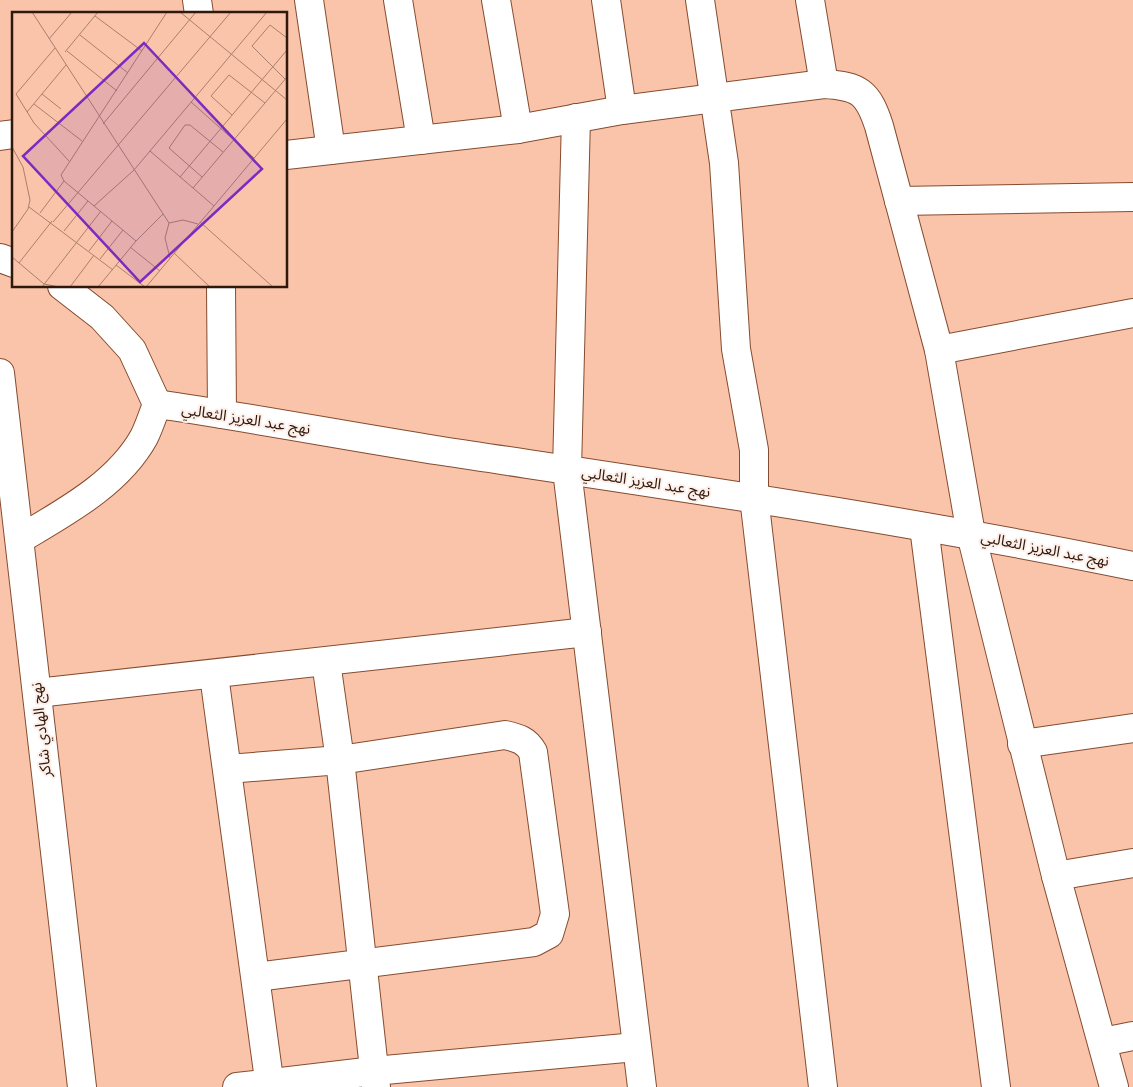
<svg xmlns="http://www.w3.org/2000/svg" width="1133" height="1087" viewBox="0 0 1133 1087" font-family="'Nunito Sans','Noto Sans Arabic',sans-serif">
  <rect width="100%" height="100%" fill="#fac4ab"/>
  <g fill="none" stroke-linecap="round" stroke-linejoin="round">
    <!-- minor casing -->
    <g stroke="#854c2f" stroke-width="30">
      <g id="minor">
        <polyline points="197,0 199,14"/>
        <polyline points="309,0 331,150"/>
        <polyline points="398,0 421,140"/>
        <polyline points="496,0 518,129"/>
        <polyline points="606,0 622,110"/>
        <polyline points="700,0 724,163 736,349 754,450 754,497 823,1087"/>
        <polyline points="810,0 824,84"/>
        <polyline points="576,118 567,470 642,1087"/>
        <polyline points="0,136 14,134"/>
        <path d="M286 155 518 129 622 110 824 84C859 86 868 92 879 126L939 350 971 534 1056 876 1114 1087"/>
        <polyline points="899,201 1133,197"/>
        <polyline points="0,258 14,263"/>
        <polyline points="221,286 222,414"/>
        <polyline points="939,350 1133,313"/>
        <polyline points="0,373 82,1087"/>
        <path d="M157 404C252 418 347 436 442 451 673 486 904 519 1133 566"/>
        <polyline points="924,527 996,1087"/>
        <path d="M20 539C65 512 118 484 144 437 149 427 153 415 157 404L132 350 102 317 62 286"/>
        <polyline points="326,662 340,760 376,1087"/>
        <polyline points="214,675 270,1087"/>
        <polyline points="37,693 587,632"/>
        <polyline points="1022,744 1133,728"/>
        <path d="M228 769 340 760 505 735C518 738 526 740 533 752L555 914 549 934 534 942 256 977"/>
        <polyline points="1056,876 1133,863"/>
        <polyline points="1103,1042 1133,1036"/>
        <polyline points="237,1087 374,1071 636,1047"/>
      </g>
    </g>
    <!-- minor -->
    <use href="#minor" stroke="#fff" stroke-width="28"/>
  </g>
  <g text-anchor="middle" stroke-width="4" stroke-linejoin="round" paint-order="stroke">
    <!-- street labels -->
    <g font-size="15" fill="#31180c" stroke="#fdefe9">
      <text transform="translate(246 419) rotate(9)" y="5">نهج عبد العزيز الثعالبي</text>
      <text transform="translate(646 482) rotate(9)" y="5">نهج عبد العزيز الثعالبي</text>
      <text transform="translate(1045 549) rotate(11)" y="5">نهج عبد العزيز الثعالبي</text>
      <text transform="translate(41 730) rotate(-96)" y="5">نهج الهادي شاكر</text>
    </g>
  </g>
  <!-- overview -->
  <g transform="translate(12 12)">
    <rect width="275" height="275" fill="#fac4ab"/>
    <path fill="none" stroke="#aa7f6b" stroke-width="1" d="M20 0 157 211M168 0 275 88M83 4 130 39M68 23 116 61M37 27 60 0M43 36 4 82 22 111 57 149M55 39 105 79M53 40 86 0M273 67 240 34 258 13 275 26M30 82 49 97M179 90 242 146M22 92 70 129M15 100 54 53M220 103 199 84 217 63 253 91M91 112 184 0M0 135 11 155 18 188 16 197 0 220M138 139 202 194M168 165 275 38M190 165 157 136 173 113H178L211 140M181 176 275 65M82 194 122 158 255 0M17 195 101 258M28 201 52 169M41 210 219 0M188 210 261 275M157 211 153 226 158 246M157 211 171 208 186 212M52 219 76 189M124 229 52 169 49 163 155 0M118 235 148 259M77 239 100 209M162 241 198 275M0 245 32 272 47 275M88 247 111 218M7 251 40 209M104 253 133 275M30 275 89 199M58 275 82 243M86 275 124 229 151 202M134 275 275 107"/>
    <path fill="#7b2cbf" fill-opacity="0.15" stroke="#7b2cbf" stroke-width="2.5" d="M132 31 250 157 128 270 11 144Z"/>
    <rect width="275" height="275" fill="none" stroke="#31180c" stroke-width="2.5"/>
  </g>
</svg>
